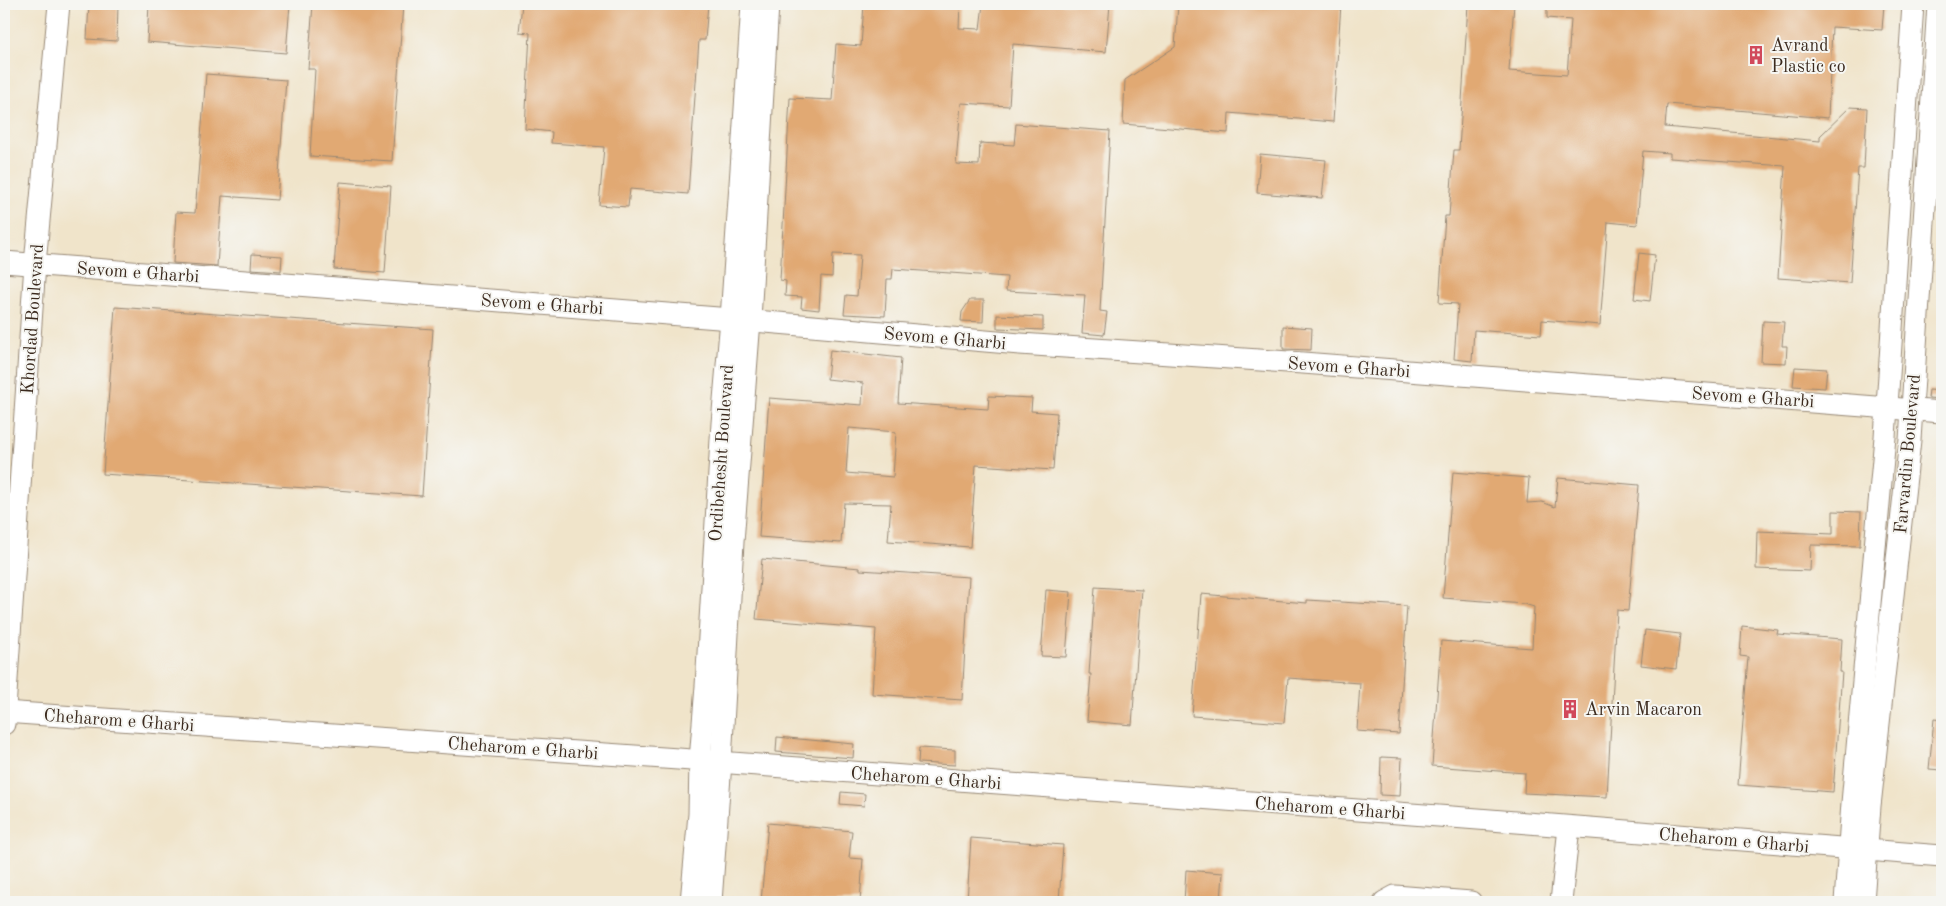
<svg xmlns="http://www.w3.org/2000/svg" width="1946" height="906" viewBox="0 0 1946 906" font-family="'Old Standard TT',serif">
  <rect width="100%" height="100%" fill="#f6f6f2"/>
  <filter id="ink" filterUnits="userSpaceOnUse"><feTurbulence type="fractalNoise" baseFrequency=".02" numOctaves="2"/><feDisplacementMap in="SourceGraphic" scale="10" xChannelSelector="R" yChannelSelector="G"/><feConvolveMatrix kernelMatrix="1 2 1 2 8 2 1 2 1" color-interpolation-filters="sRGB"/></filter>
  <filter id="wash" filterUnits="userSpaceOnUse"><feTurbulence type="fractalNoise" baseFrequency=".0096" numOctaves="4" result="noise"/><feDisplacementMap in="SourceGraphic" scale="20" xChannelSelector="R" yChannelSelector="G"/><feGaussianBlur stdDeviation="1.12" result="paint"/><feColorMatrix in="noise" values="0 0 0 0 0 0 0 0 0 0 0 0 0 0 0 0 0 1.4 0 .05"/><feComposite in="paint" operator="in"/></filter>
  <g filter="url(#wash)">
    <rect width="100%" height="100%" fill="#f0e4ca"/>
    <g id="blocks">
      <!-- building -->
      <g fill="#e1a973" fill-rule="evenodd">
        <polygon points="89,4 118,4 117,41 87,39"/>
        <polygon points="149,4 290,4 286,53 147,42"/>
        <polygon points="313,4 403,4 392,161 310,156 315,69 308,69"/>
        <polygon points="522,4 708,4 705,40 699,40 688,194 630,189 628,207 599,205 604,147 551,143 552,132 525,129 530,33 519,32"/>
        <polygon points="864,4 960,4 959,28 980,29 983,4 1110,4 1106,52 1013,44 1009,106 961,103 956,164 979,165 980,143 1014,145 1016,124 1110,131 1100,311 1107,312 1104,335 1082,333 1085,295 1006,291 1007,277 893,269 892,279 887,279 885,316 844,314 846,295 857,296 860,255 833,254 832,277 821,276 819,310 801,308 802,297 785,296 786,281 780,280 790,98 832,100 836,44 861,46"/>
        <polygon points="1178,4 1341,4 1333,122 1229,113 1228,133 1123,124 1125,80 1175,47"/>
        <polygon points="1468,4 1514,4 1509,71 1567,75 1571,20 1547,18 1547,4 1884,4 1882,30 1832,27 1828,118 1667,104 1665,127 1820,141 1820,136 1850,107 1867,108 1864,168 1858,168 1850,283 1778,278 1785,166 1670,158 1670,153 1643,151 1637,225 1608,222 1600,325 1542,320 1541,335 1474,330 1472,361 1454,359 1458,304 1439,303 1445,216 1449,216 1454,150 1459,150"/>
        <polygon points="206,74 286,80 277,200 222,196 217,266 173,263 176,212 195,213"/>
        <polygon points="1260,154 1326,160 1322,198 1257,193"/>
        <polygon points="340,182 391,186 385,273 334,269"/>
        <polygon points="1639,253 1655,255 1650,301 1634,299"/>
        <polygon points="252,254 282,256 281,271 251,269"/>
        <polygon points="970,300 984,300 983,322 961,321 962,312"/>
        <polygon points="115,307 433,329 422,496 103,474"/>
        <polygon points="997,315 1043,317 1043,330 997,328"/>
        <polygon points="1763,321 1784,322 1782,346 1787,346 1786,363 1761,362"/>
        <polygon points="1283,326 1312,328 1311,350 1283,349"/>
        <path d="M830 350 901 358 898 403 988 409 989 396 1032 398 1031 411 1057 413 1053 470 976 465 970 547 888 541 891 504 844 503 841 543 759 537 769 398 862 405 863 383 827 379ZM849 428 896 432 893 477 846 473Z"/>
        <polygon points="1795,367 1827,369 1825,388 1793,386"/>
        <polygon points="1929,390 1942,391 1942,399 1928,398"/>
        <polygon points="1453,472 1529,478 1527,503 1542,502 1555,507 1558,478 1639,485 1628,611 1617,610 1607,797 1524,793 1525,773 1432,766 1441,641 1532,648 1534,607 1524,604 1443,598"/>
        <polygon points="1833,511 1861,512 1860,546 1811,545 1810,571 1756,569 1757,531 1833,534"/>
        <polygon points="762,559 860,568 860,570 969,577 962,700 872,694 876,629 756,619"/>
        <polygon points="1095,587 1142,590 1132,725 1087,721 1091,674 1089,674"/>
        <polygon points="1046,590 1071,592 1066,657 1041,656"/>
        <polygon points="1201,594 1307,603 1307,600 1407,606 1399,734 1357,731 1360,683 1288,678 1284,723 1192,716"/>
        <polygon points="1742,626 1778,630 1777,634 1842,639 1840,672 1842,672 1833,792 1738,785 1748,657 1740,656"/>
        <polygon points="1645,630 1680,634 1676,669 1641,665"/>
        <polygon points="1934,719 1942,720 1942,770 1929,769"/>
        <polygon points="777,737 854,744 853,758 776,752"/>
        <polygon points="919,748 955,750 955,765 918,763"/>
        <polygon points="1381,757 1402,758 1400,796 1380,795"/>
        <polygon points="841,792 865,794 864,806 840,804"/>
        <polygon points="768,823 852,831 849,858 863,859 860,902 761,902"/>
        <polygon points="971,838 1063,845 1059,902 967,902"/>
        <polygon points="1186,870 1223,873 1221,902 1184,902"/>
      </g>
    </g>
  </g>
  <g filter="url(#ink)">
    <use href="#blocks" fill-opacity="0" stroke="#968774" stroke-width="1"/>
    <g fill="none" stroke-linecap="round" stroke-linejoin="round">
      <!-- minor casing -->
      <g stroke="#968774" stroke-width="23">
        <g id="minor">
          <polyline points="4,262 731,319 1020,344 1303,363 1942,412"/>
          <polyline points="4,712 678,759 1465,818 1942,856"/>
          <polyline points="4,724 35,264 59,4"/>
          <polyline points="691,902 699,814 700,760 706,686 722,423 731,319 752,4"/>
          <polyline points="711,902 721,762 733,542 750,320 768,4"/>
          <polyline points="1384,902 1395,896 1471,902"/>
          <polyline points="1561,902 1569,827"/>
          <polyline points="1845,902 1852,803 1885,437 1913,4"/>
          <polyline points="1863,902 1870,806 1910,440 1938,4"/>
        </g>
      </g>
      <!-- minor -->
      <use href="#minor" stroke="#fff" stroke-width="21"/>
    </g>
  </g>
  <!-- icons -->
  <defs>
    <g id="building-bare" transform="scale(1.5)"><path d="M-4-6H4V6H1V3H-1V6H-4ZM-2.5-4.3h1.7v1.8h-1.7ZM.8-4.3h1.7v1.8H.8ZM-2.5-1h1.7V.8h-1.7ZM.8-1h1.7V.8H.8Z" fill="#d1495b" stroke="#f6f6f2" stroke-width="2.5" paint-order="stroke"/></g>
  </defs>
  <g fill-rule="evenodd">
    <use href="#building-bare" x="1756" y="55"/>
    <use href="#building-bare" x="1570" y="709"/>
  </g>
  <g text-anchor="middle" stroke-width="4" stroke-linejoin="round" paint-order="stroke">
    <!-- poi labels -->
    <g font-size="18" fill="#3b2a1e" stroke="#f6f6f2" text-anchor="start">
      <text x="1771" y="51">Avrand<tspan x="1771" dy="21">Plastic co</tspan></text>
      <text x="1585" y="715">Arvin Macaron</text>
    </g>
    <!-- street labels -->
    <g font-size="18" fill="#3b2a1e" stroke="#f6f6f2">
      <text transform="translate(138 272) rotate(4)" y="6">Sevom e Gharbi</text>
      <text transform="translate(542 304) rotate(4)" y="6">Sevom e Gharbi</text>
      <text transform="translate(32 319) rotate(-86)" y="6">Khordad Boulevard</text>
      <text transform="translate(945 338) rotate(5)" y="6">Sevom e Gharbi</text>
      <text transform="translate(1349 367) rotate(4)" y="6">Sevom e Gharbi</text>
      <text transform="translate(1753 397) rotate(4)" y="6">Sevom e Gharbi</text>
      <text transform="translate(721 453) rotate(-86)" y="6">Ordibehesht Boulevard</text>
      <text transform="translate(1907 454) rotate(-85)" y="6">Farvardin Boulevard</text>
      <text transform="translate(119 720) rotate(4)" y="6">Cheharom e Gharbi</text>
      <text transform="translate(523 748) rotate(4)" y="6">Cheharom e Gharbi</text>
      <text transform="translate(926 778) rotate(4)" y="6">Cheharom e Gharbi</text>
      <text transform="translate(1330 808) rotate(4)" y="6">Cheharom e Gharbi</text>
      <text transform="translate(1734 840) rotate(5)" y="6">Cheharom e Gharbi</text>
    </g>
  </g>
  <!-- margin -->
  <rect width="1946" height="906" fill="none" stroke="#f6f6f2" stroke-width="20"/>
</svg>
